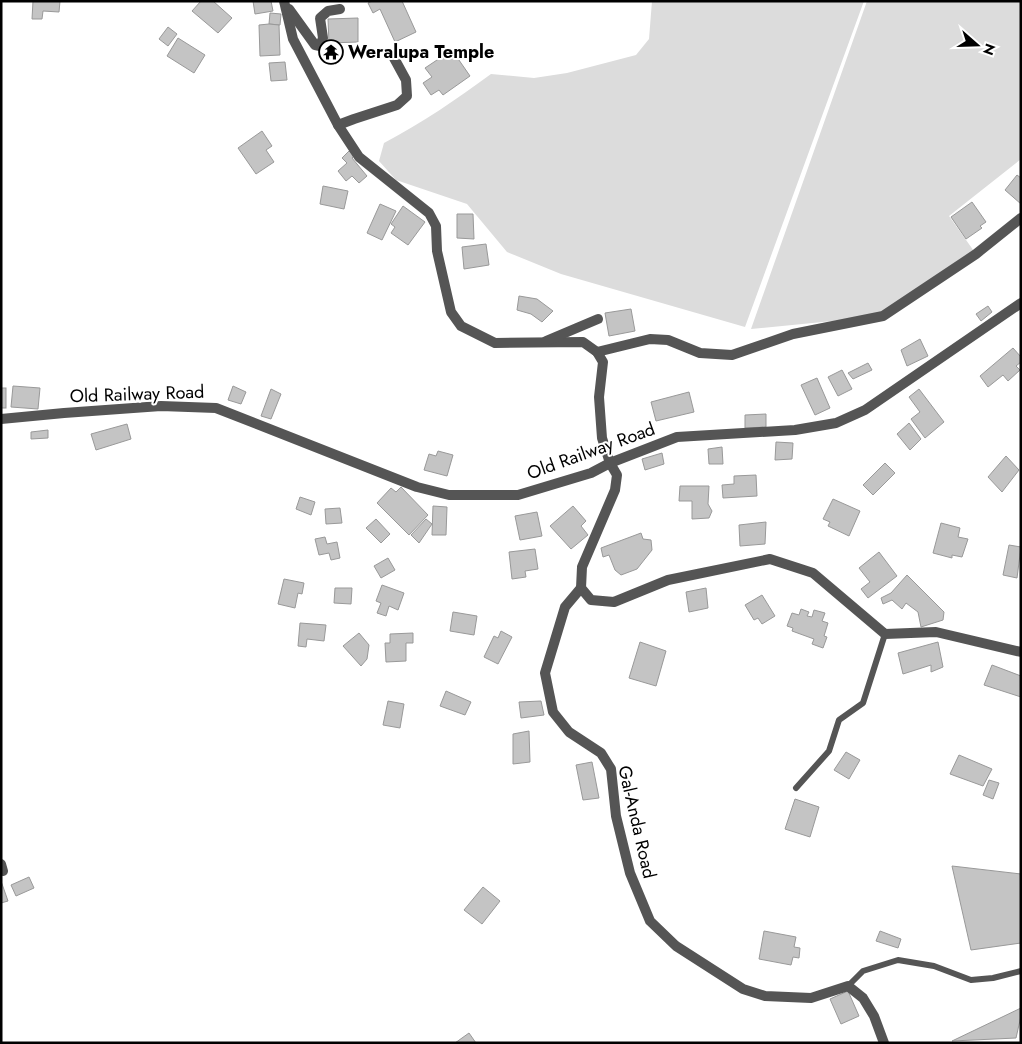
<svg xmlns="http://www.w3.org/2000/svg" width="1022" height="1044" viewBox="0 0 1022 1044" font-family="Jost,sans-serif">
  <rect width="100%" height="100%" fill="#fff"/>
  <!-- green -->
  <g fill="#dcdcdc">
    <path d="M652 1H864L745 327 561 274 507 252 467 204 396 180 379 161 384 143C422 123 457 99 491 74L534 78 567 73 636 55 649 39Z"/>
    <polygon points="867,1 1021,1 1021,159 949,216 976,254 883,316 751,329"/>
  </g>
  <!-- building -->
  <g fill="#c4c4c4" stroke="#999">
    <polygon points="33,1 60,1 59,12 43,11 42,19 32,19"/>
    <polygon points="201,1 213,1 232,18 218,33 192,11"/>
    <polygon points="253,1 271,1 273,11 255,14"/>
    <polygon points="372,1 402,1 416,32 395,42 380,9 373,13 368,3"/>
    <polygon points="270,13 281,14 280,25 269,24"/>
    <polygon points="358,18 358,42 329,43 328,19"/>
    <polygon points="269,24 279,25 280,55 260,56 259,25"/>
    <polygon points="168,27 177,34 168,46 159,39"/>
    <polygon points="178,38 205,55 194,73 167,56"/>
    <polygon points="327,44 341,49 336,64 322,59"/>
    <polygon points="452,50 470,76 443,95 439,90 431,95 423,83 432,77 425,68"/>
    <polygon points="285,62 287,80 271,81 269,63"/>
    <polygon points="262,131 272,146 266,150 274,162 256,174 238,148"/>
    <polygon points="349,151 354,156 352,158 367,176 359,183 352,176 346,181 338,171 347,163 342,158"/>
    <polygon points="1017,175 1021,178 1021,204 1005,190"/>
    <polygon points="323,186 348,191 344,209 320,204"/>
    <polygon points="972,202 986,222 980,226 982,228 966,239 951,217"/>
    <polygon points="380,204 396,211 382,240 367,233"/>
    <polygon points="403,206 425,222 408,245 391,233 395,227 391,224"/>
    <polygon points="457,214 473,214 474,239 457,238"/>
    <polygon points="486,244 489,265 464,269 462,247"/>
    <polygon points="519,296 537,299 553,311 542,322 531,314 517,310"/>
    <polygon points="988,306 992,312 981,321 976,314"/>
    <polygon points="631,309 635,331 609,336 605,313"/>
    <polygon points="920,339 928,356 907,366 901,350"/>
    <polygon points="1013,348 1021,357 1021,362 1016,366 1020,370 1008,381 1003,375 988,387 980,376"/>
    <polygon points="868,363 872,370 853,379 848,373"/>
    <polygon points="842,370 852,389 838,396 828,377"/>
    <polygon points="817,378 830,408 815,415 801,385"/>
    <polygon points="13,386 40,388 38,409 11,407"/>
    <polygon points="233,386 246,392 241,404 228,400"/>
    <rect x="1" y="388" width="5" height="20"/>
    <polygon points="271,389 281,394 271,419 261,416"/>
    <polygon points="919,389 944,422 925,438 911,419 920,412 909,397"/>
    <polygon points="689,392 694,412 656,421 651,402"/>
    <polygon points="766,414 766,427 745,428 745,415"/>
    <polygon points="909,423 921,439 910,450 897,434"/>
    <polygon points="127,424 131,439 96,450 91,434"/>
    <polygon points="48,430 48,438 31,439 31,432"/>
    <polygon points="776,442 793,443 792,459 775,460"/>
    <polygon points="722,447 723,464 709,464 708,449"/>
    <polygon points="438,451 453,455 447,476 424,470 429,454 436,456"/>
    <polygon points="662,453 664,464 645,470 642,459"/>
    <polygon points="1006,456 1019,470 1002,492 988,477"/>
    <polygon points="885,463 895,473 873,495 863,485"/>
    <polygon points="756,475 757,496 723,498 722,485 734,484 734,476"/>
    <polygon points="680,486 709,486 708,504 712,511 709,518 692,519 692,501 679,501"/>
    <polygon points="401,487 428,515 409,535 377,503 391,488 396,492"/>
    <polygon points="300,497 315,502 311,515 296,509"/>
    <polygon points="833,499 860,511 849,536 828,526 830,522 823,519"/>
    <polygon points="433,506 447,507 446,535 432,535"/>
    <polygon points="573,506 586,521 581,526 588,535 571,549 550,526"/>
    <polygon points="340,508 342,523 326,524 325,509"/>
    <polygon points="537,512 542,536 520,540 515,516"/>
    <polygon points="376,519 390,534 381,543 366,528"/>
    <polygon points="426,519 432,524 419,543 411,535"/>
    <polygon points="766,522 765,544 740,546 739,525"/>
    <polygon points="941,523 960,528 958,537 968,539 962,557 952,555 952,558 933,553"/>
    <polygon points="641,533 643,539 651,540 652,550 637,569 621,575 615,570 609,555 603,557 601,548"/>
    <polygon points="325,537 327,544 337,542 340,558 331,560 329,553 319,555 315,539"/>
    <polygon points="1009,545 1021,547 1017,578 1003,575"/>
    <polygon points="535,549 538,569 525,571 526,577 512,579 509,552"/>
    <polygon points="879,552 897,576 868,598 861,589 870,582 859,568"/>
    <polygon points="388,558 395,570 381,578 374,566"/>
    <polygon points="907,575 944,612 943,620 921,627 918,612 906,603 902,609 892,600 883,604 881,598 891,593"/>
    <polygon points="284,579 304,583 302,594 298,593 295,608 278,604"/>
    <polygon points="382,585 404,593 398,610 389,606 386,616 377,613 381,603 376,601"/>
    <polygon points="335,588 352,588 351,604 334,603"/>
    <polygon points="706,588 708,608 689,612 686,592"/>
    <polygon points="762,595 775,616 762,624 758,618 754,620 745,605"/>
    <polygon points="801,609 809,612 807,616 812,617 814,610 825,613 822,621 828,623 824,636 827,637 823,648 812,644 814,639 792,631 793,628 787,626 792,613 799,615"/>
    <polygon points="453,612 477,616 474,635 450,631"/>
    <polygon points="300,623 326,625 324,641 307,639 306,647 298,646"/>
    <polygon points="501,631 512,637 498,664 484,657 494,636 498,638"/>
    <polygon points="359,633 369,645 367,659 361,666 343,646"/>
    <polygon points="413,633 413,643 406,643 406,661 386,662 385,643 390,643 390,634"/>
    <polygon points="640,642 666,651 656,686 629,678"/>
    <polygon points="938,642 943,667 931,672 931,665 903,674 898,653"/>
    <polygon points="992,665 1021,676 1021,697 984,685"/>
    <polygon points="446,691 471,702 465,715 440,706"/>
    <polygon points="388,701 404,704 400,728 383,725"/>
    <polygon points="541,701 544,715 521,718 519,702"/>
    <polygon points="529,731 530,762 513,764 513,734"/>
    <polygon points="846,752 860,760 849,779 834,770"/>
    <polygon points="959,755 992,769 983,786 950,774"/>
    <polygon points="592,762 599,798 583,800 576,765"/>
    <polygon points="989,780 999,783 993,799 983,795"/>
    <polygon points="795,799 819,807 810,837 785,829"/>
    <polygon points="952,866 1021,874 1021,943 971,950"/>
    <polygon points="29,877 34,888 16,896 11,885"/>
    <polygon points="1,881 8,901 1,903"/>
    <polygon points="483,887 500,901 482,924 464,910"/>
    <polygon points="764,931 796,937 794,947 800,948 799,958 793,957 791,965 759,959"/>
    <polygon points="880,931 901,939 898,948 876,941"/>
    <polygon points="848,991 859,1016 841,1024 830,999"/>
    <polygon points="1021,1008 1021,1016 1016,1038 952,1041"/>
    <polygon points="469,1033 476,1043 455,1043"/>
  </g>
  <g fill="none" stroke-linecap="round" stroke-linejoin="round">
    <!-- service -->
    <g stroke="#555" stroke-width="6">
      <polyline points="796,788 829,751 839,720 863,703 885,634"/>
      <polyline points="848,986 863,971 898,960 934,966 971,980 993,978 1021,971"/>
    </g>
    <!-- minor -->
    <g stroke="#555" stroke-width="10">
      <polyline points="284,1 293,39 338,125 359,157 429,213 436,226 437,251 451,312 461,326 495,343 583,342 597,352 603,362 599,397 602,438 610,463 617,475 615,490 582,567 581,588 591,600 614,602 668,580 770,559 813,573 885,634 936,632 1021,652"/>
      <polyline points="289,9 315,45 320,46 323,38 320,18 328,11 340,9"/>
      <polyline points="338,125 354,119 397,105 407,96 406,80 394,58"/>
      <polyline points="546,341 598,319"/>
      <polyline points="597,352 650,339 668,340 700,353 732,355 793,334 883,316 976,254 1021,218"/>
      <polyline points="1,419 64,413 161,406 216,408 417,487 449,495 518,495 591,473 610,463 677,437 795,430 836,423 865,410 1021,303"/>
      <polyline points="581,588 565,607 545,673 553,712 569,732 601,753 611,769 616,816 630,873 650,921 676,946 743,989 765,996 811,998 848,986 863,998 874,1016 884,1043"/>
      <polyline points="1,864 3,871"/>
    </g>
  </g>
  <!-- icons -->
  <defs>
    <g id="temple-ring" transform="scale(1.25)"><circle r="9.5" fill="#fff" stroke="#000" stroke-width="1.5"/><path d="M0-6L5-2H3V0L6.5 2.5H4V6H1.5V3h-3V6H-4V2.5H-6.5L-3 0V-2H-5Z" fill="#000"/></g>
  </defs>
  <g fill-rule="evenodd">
    <use href="#temple-ring" x="331" y="52"/>
  </g>
  <g text-anchor="middle" stroke-width="4" stroke-linejoin="round" paint-order="stroke">
    <!-- poi labels -->
    <g font-size="18" font-weight="bold" fill="#000" stroke="#fff" text-anchor="start">
      <text x="348" y="58">Weralupa Temple</text>
    </g>
    <!-- street labels -->
    <g font-size="18" fill="#000" stroke="#fff">
      <text transform="translate(137 394) rotate(-2)" y="6">Old Railway Road</text>
      <text transform="translate(591 451) rotate(-20)" y="6">Old Railway Road</text>
      <text transform="translate(637 822) rotate(77)" y="6">Gal-Anda Road</text>
    </g>
  </g>
  <!-- border -->
  <rect width="1022" height="1044" fill="none" stroke="#000000" stroke-width="5"/>
  <!-- north arrow -->
  <g transform="translate(977 45) rotate(110)" stroke="#ffffff" stroke-width="4" paint-order="stroke">
  <path d="M0-4L9 19L0 12L-9 19Z" fill="#000000"/>
  <text y="-8" font-size="14" font-weight="bold" text-anchor="middle" fill="#000000">N</text>
  </g>
</svg>
